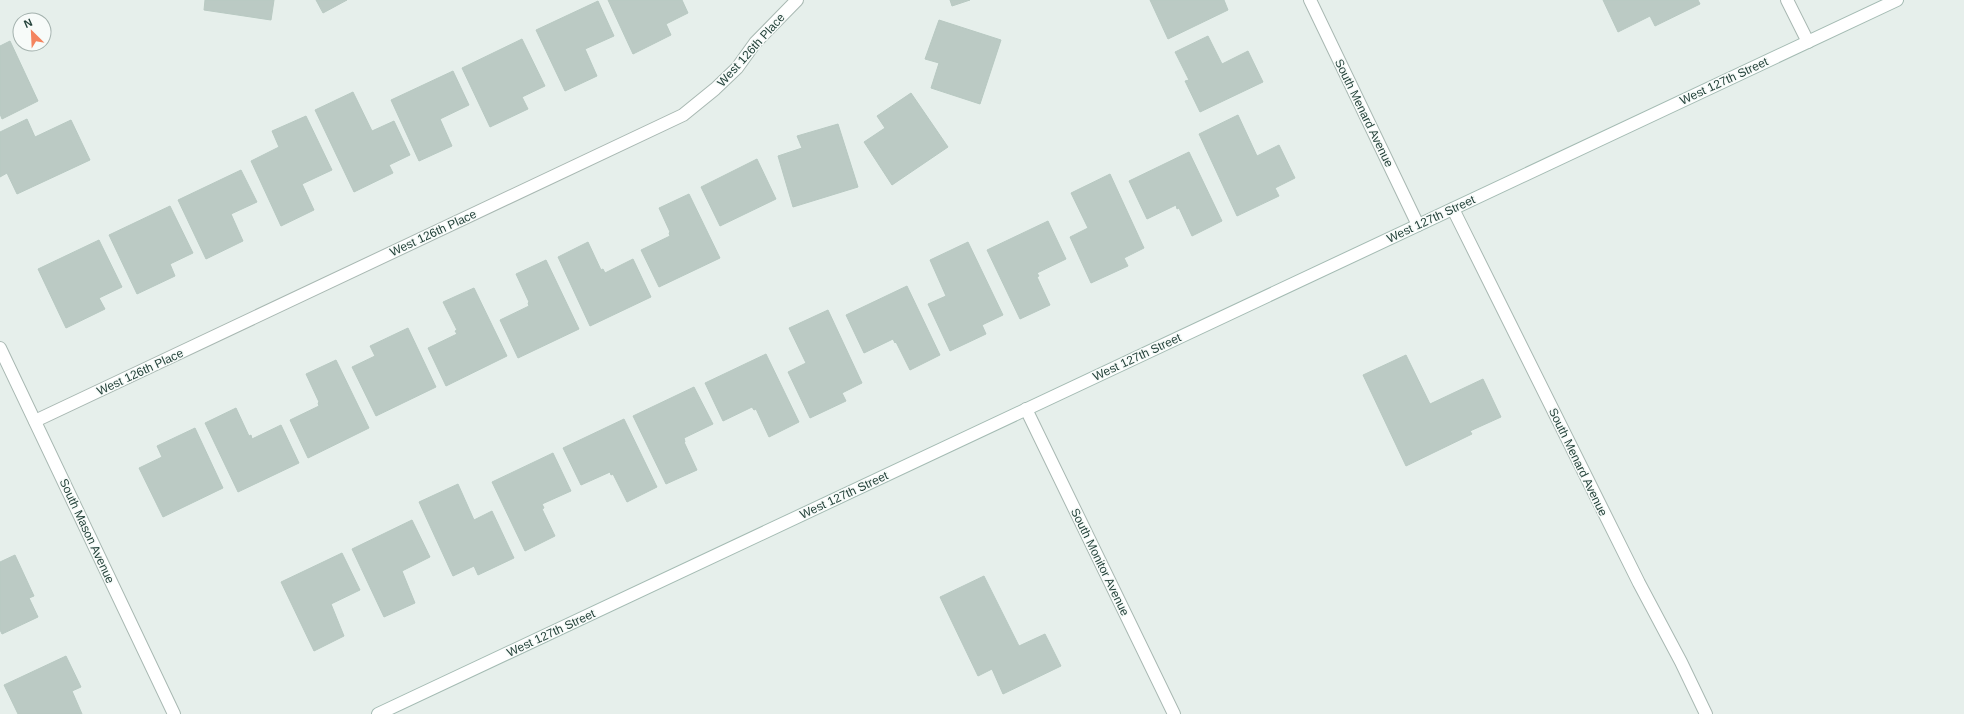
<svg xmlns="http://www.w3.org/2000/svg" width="1964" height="714" viewBox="0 0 1964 714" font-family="Arial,sans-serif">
  <rect width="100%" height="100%" fill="#e6efeb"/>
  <!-- building -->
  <g fill="#bbcac4" stroke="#b8c9c2">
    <polygon points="205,0 274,0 271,20 204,10"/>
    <polygon points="316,0 347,0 323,13"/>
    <polygon points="608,0 682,0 688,13 666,24 671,35 633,54"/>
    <polygon points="950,0 970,0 952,6"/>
    <polygon points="1150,0 1224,0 1228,10 1168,39"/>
    <polygon points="1603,0 1698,0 1700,4 1655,26 1650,16 1618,32"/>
    <polygon points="598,1 614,36 585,49 597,76 565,91 536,30"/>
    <polygon points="939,20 1001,40 980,104 931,88 939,63 925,59"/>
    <polygon points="1208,36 1222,64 1248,51 1263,82 1200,112 1185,81 1189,80 1175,52"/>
    <polygon points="522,39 545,86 522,97 528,109 490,127 462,68"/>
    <polygon points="10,41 38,101 2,119 0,114 0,46"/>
    <polygon points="453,71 469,105 440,119 452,146 419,161 391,100"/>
    <polygon points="353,92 372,131 394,121 410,155 389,165 393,173 354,192 315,110"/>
    <polygon points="911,93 948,147 892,185 864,142 885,128 877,116"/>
    <polygon points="1238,115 1257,156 1279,145 1295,178 1275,188 1279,196 1237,216 1199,134"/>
    <polygon points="306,116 332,170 302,184 314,210 281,226 251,161 279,147 272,131"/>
    <polygon points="27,119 35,137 71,120 90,160 17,194 7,173 0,177 0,132"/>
    <polygon points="838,124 858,187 793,207 778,156 802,148 797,136"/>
    <polygon points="1189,152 1222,221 1192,236 1179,208 1177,209 1176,205 1147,219 1129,181"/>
    <polygon points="757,159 776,199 720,226 701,187"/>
    <polygon points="241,170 257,202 231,214 243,241 206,259 178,200"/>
    <polygon points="1110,174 1144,248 1124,258 1128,266 1091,283 1070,237 1088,228 1071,193"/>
    <polygon points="689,194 720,258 659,287 641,250 670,236 669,233 670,232 659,208"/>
    <polygon points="170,206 193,253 170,264 175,276 137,294 109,235"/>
    <polygon points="1048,221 1066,259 1037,273 1039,276 1037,277 1050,305 1020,319 987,250"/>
    <polygon points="99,240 122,287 99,298 105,309 66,328 38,269"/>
    <polygon points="588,242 601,270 603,269 605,273 633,259 651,297 590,326 558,257"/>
    <polygon points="968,242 1003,315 982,325 986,334 950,351 928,304 946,296 930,260"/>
    <polygon points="546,260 579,329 518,358 500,320 529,306 528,303 529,302 516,274"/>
    <polygon points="907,286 940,355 910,370 896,342 895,343 893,339 864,353 846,315"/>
    <polygon points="474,288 507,356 446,386 428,348 457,334 455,331 457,330 443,302"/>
    <polygon points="828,310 862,383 842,393 846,401 810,418 788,372 806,363 789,328"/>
    <polygon points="408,328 436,387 376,416 352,367 375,356 370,346"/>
    <polygon points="766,354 799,422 769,437 756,409 754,410 752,407 723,421 705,383"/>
    <polygon points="1406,355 1430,404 1483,379 1501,417 1470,431 1472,434 1406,466 1363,375"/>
    <polygon points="336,360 369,428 308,458 290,420 319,406 318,403 319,402 306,374"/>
    <polygon points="694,387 713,424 684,438 685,442 684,442 697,470 666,484 633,416"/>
    <polygon points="236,408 249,436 251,435 252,439 281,425 299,463 238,492 205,423"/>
    <polygon points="624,419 657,487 627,502 613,474 611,475 610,472 581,485 563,448"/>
    <polygon points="195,428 223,488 163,517 139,468 162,457 157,446"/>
    <polygon points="553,453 571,491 542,504 544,508 542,509 555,536 525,551 492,482"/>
    <polygon points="458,484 474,520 492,511 514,558 478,575 474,566 453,576 419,502"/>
    <polygon points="412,520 430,557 402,571 415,603 384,617 352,549"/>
    <polygon points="342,553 360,590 331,604 344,636 314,651 281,582"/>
    <polygon points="15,555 34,596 29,598 38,617 2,634 0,630 0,562"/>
    <polygon points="984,576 1019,646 1045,634 1061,666 1003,694 992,669 978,676 940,597"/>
    <polygon points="66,656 81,687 72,691 82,714 18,714 4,685"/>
  </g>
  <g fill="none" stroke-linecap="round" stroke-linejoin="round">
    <!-- minor casing -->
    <g stroke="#a8b8b2" stroke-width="14">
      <g id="minor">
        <polyline points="1310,0 1418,225"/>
        <polyline points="1787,0 1808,42"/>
        <polyline points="1453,209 1639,583 1681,662 1706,714"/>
        <polyline points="0,348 174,714"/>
        <polyline points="1026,409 1174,714"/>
        <polyline points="35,421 683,115 715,89 737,68 755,43 797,0"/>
      </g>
    </g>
    <!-- secondary casing -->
    <g stroke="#a4bbb3" stroke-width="14">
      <polyline id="secondary" points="378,714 1897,0"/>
    </g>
    <!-- minor -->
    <use href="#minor" stroke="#fff" stroke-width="12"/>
    <!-- secondary -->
    <use href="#secondary" stroke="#fff" stroke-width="12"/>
  </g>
  <g text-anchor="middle" stroke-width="3" stroke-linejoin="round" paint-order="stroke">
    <!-- street labels -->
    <g font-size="12" fill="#24423a" stroke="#f7fbf9">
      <text transform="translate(751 50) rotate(-48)" y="4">West 126th Place</text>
      <text transform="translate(1724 81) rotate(-25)" y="4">West 127th Street</text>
      <text transform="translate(1364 113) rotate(64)" y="4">South Menard Avenue</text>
      <text transform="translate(1431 219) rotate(-25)" y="4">West 127th Street</text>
      <text transform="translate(433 233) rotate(-25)" y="4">West 126th Place</text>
      <text transform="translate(1137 357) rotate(-25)" y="4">West 127th Street</text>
      <text transform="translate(140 372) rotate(-25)" y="4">West 126th Place</text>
      <text transform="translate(1578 462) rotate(64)" y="4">South Menard Avenue</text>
      <text transform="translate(844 495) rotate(-25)" y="4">West 127th Street</text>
      <text transform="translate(87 531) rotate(65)" y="4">South Mason Avenue</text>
      <text transform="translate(1100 562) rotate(64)" y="4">South Monitor Avenue</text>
      <text transform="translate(551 633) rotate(-25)" y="4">West 127th Street</text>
    </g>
  </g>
  <!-- north arrow -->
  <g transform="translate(32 32) rotate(336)"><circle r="19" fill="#f7fbf9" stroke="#a3b1ad"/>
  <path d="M0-3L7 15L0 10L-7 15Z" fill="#f4845f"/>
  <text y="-6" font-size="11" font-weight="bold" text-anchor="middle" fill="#24423a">N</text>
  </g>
</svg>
